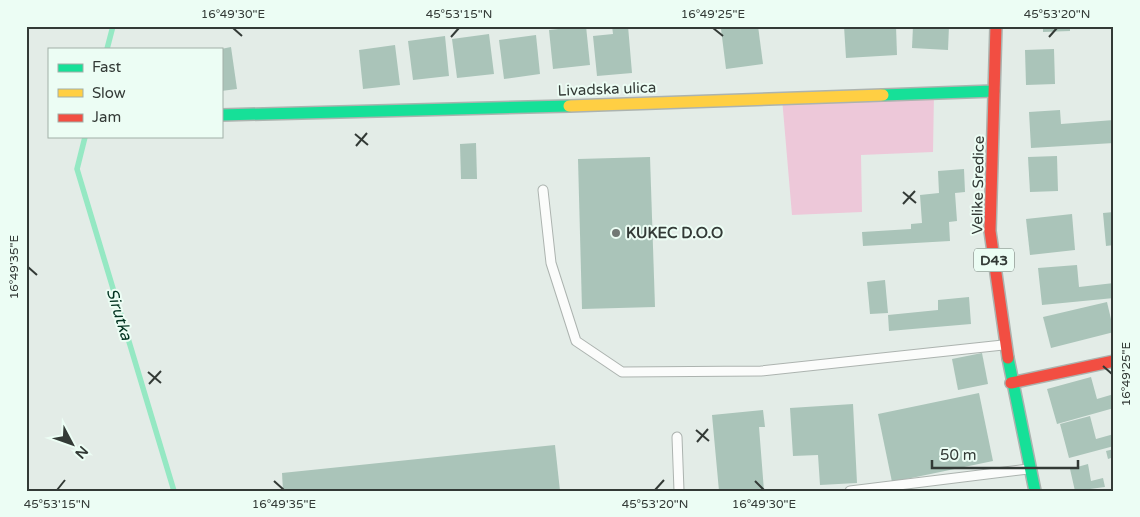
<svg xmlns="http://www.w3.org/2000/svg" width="1140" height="517" viewBox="0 0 1140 517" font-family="'Varela Round',sans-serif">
  <rect width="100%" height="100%" fill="#e3ece7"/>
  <!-- green -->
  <polygon fill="#edc8d9" points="934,93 933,152 861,155 862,212 792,215 782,98"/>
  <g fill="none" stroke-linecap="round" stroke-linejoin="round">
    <!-- stream -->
    <g stroke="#95e8c3" stroke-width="5.5">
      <polyline points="107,49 113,26"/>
      <polyline points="85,137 77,169 174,491"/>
    </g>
  </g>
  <!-- building -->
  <g fill="#aac4b9">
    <polygon points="586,26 590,65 553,69 549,30"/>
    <polygon points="612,26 628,26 632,73 597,76 593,36 613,34"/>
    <polygon points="747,26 758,26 763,64 726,69 721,29"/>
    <polygon points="844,26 896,26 897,55 846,58"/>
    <polygon points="913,26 949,26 948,50 912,48"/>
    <polygon points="1043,26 1070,26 1070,31 1043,32"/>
    <polygon points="489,34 494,74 457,78 452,39"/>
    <polygon points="536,35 540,74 504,79 499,40"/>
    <polygon points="445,36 449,76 413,80 408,41"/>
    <polygon points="395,45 400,85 363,89 359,50"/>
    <polygon points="231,47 237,89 221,91 221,49"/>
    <polygon points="1054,49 1055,84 1026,85 1025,50"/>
    <polygon points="1060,110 1061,124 1114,120 1114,143 1031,148 1029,112"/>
    <polygon points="476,143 477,179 461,179 460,144"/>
    <polygon points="1057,156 1058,191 1030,192 1028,157"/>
    <polygon points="650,157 655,307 582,309 578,159"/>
    <polygon points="964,169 965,192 955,193 957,221 949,222 950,241 863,246 862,232 911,229 911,224 922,223 920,195 939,193 938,171"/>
    <polygon points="1114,212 1114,245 1106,246 1103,213"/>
    <polygon points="1072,214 1075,250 1030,255 1026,219"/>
    <polygon points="1077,265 1079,287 1114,283 1114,298 1042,305 1038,268"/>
    <polygon points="885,280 888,313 870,314 867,282"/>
    <polygon points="969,297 971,324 889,331 888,315 938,310 938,300"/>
    <polygon points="1107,302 1114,332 1051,348 1043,317"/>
    <polygon points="982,353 988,384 958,390 952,359"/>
    <polygon points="1091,377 1097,399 1114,394 1114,408 1057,424 1047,389"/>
    <polygon points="979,393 993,461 892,482 878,414"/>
    <polygon points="853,404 857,483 820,485 818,455 793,456 790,408"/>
    <polygon points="763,410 765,427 759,427 764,491 719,491 712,415"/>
    <polygon points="1090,416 1096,439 1114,434 1114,446 1069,458 1060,424"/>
    <polygon points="555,445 560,491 283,491 282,473"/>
    <polygon points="1114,449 1114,457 1108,459 1106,451"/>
    <polygon points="1088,464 1091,481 1103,478 1105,487 1075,491 1070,469"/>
  </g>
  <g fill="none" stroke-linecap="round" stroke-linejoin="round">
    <!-- lane casing -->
    <g stroke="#acb3af" stroke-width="11">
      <g id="lane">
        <polyline points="543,190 551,263 576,341 622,372 761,371 1003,345"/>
        <polyline points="677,437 679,491"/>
        <polyline points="850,491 1028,469"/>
      </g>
    </g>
    <!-- fast casing -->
    <g stroke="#acb3af" stroke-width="14">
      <g id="fast">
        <polyline points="883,95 994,91"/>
        <polyline points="221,115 569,106"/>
        <polyline points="1008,358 1035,491"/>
      </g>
    </g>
    <!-- slow casing -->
    <g stroke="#acb3af" stroke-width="14">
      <polyline id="slow" points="569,106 883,95"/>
    </g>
    <!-- jam casing -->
    <g stroke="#acb3af" stroke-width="14">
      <g id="jam">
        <polyline points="996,26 990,231 1008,358"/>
        <polyline points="1011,383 1114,361"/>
      </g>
    </g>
    <!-- lane -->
    <use href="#lane" stroke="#fbfcfb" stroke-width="9"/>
    <!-- fast -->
    <use href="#fast" stroke="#16e098" stroke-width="11"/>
    <!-- slow -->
    <use href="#slow" stroke="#ffcf43" stroke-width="11"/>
    <!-- jam -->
    <use href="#jam" stroke="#f24e42" stroke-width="11"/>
  </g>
  <!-- ticks -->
  <path fill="none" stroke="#333a36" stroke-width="2" d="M233 28 242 36M713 28 723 36M451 37 459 28M1049 37 1057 28M355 134 368 145M356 146 367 133M903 192 916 203M903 204 915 191M28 267 37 275M1103 366 1112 374M148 372 161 383M149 384 161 371M696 430 709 441M697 442 708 429M274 481 284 490M755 481 764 490M57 490 65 480M655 490 664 480"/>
  <!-- markers -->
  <circle fill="#717874" stroke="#ecfdf4" stroke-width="2" cx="616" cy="233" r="5"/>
  <g text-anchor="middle" stroke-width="4" stroke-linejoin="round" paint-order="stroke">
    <!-- shield labels -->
    <rect fill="#ecfdf4" stroke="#6a746f" stroke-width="1" x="974" y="248.5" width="40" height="23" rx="4"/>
    <g font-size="14" font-weight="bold" fill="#333a36">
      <text x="994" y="265">D43</text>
    </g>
    <!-- street labels -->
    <g font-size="15" fill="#333a36" stroke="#ecfdf4">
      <text transform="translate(607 89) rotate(-2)" y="5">Livadska ulica</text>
      <text transform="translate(978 185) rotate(-89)" y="5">Velike Sredice</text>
    </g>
    <!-- poi labels -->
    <g font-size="15" font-weight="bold" fill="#333a36" stroke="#ecfdf4" text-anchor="start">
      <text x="626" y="238">KUKEC D.O.O</text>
    </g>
    <!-- water labels -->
    <g font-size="16" font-style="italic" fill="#003320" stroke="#ecfdf4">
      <text transform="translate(120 314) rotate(73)" y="6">Sirutka</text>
    </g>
  </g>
  <!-- border -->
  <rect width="1140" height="517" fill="none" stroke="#ecfdf4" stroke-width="55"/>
  <!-- legend -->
  <rect x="48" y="48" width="175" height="90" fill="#ecfdf4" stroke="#a2afa8"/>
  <rect x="58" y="64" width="25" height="8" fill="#16e098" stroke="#a2afa8"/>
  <text x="92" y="72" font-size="15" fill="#333a36">Fast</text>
  <rect x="58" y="89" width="25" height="8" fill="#ffcf43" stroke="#a2afa8"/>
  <text x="92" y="98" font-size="15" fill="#333a36">Slow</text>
  <rect x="58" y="114" width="25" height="8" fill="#f24e42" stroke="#a2afa8"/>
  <text x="92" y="122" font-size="15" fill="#333a36">Jam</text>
  <!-- north arrow -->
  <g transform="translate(72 444) rotate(131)" stroke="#ecfdf4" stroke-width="4" paint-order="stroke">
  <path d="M0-4L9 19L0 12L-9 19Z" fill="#333a36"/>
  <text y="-8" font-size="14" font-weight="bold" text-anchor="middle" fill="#333a36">N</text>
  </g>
  <!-- scale -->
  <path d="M932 460v8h146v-8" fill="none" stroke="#333a36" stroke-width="2.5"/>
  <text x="940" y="460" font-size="15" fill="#333a36" stroke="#ecfdf4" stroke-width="4" paint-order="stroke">50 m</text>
  <rect x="28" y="28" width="1084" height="462" fill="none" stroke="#333a36" stroke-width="2"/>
  <g font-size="12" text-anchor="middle" fill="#333a36">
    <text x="233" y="18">16°49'30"E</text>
    <text x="459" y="18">45°53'15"N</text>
    <text x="713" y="18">16°49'25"E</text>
    <text x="1057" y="18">45°53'20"N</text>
    <text transform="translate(14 267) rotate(-90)" y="4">16°49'35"E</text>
    <text transform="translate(1126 374) rotate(-90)" y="4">16°49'25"E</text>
    <text x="57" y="508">45°53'15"N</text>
    <text x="284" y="508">16°49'35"E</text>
    <text x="655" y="508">45°53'20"N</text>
    <text x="764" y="508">16°49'30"E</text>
  </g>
</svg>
